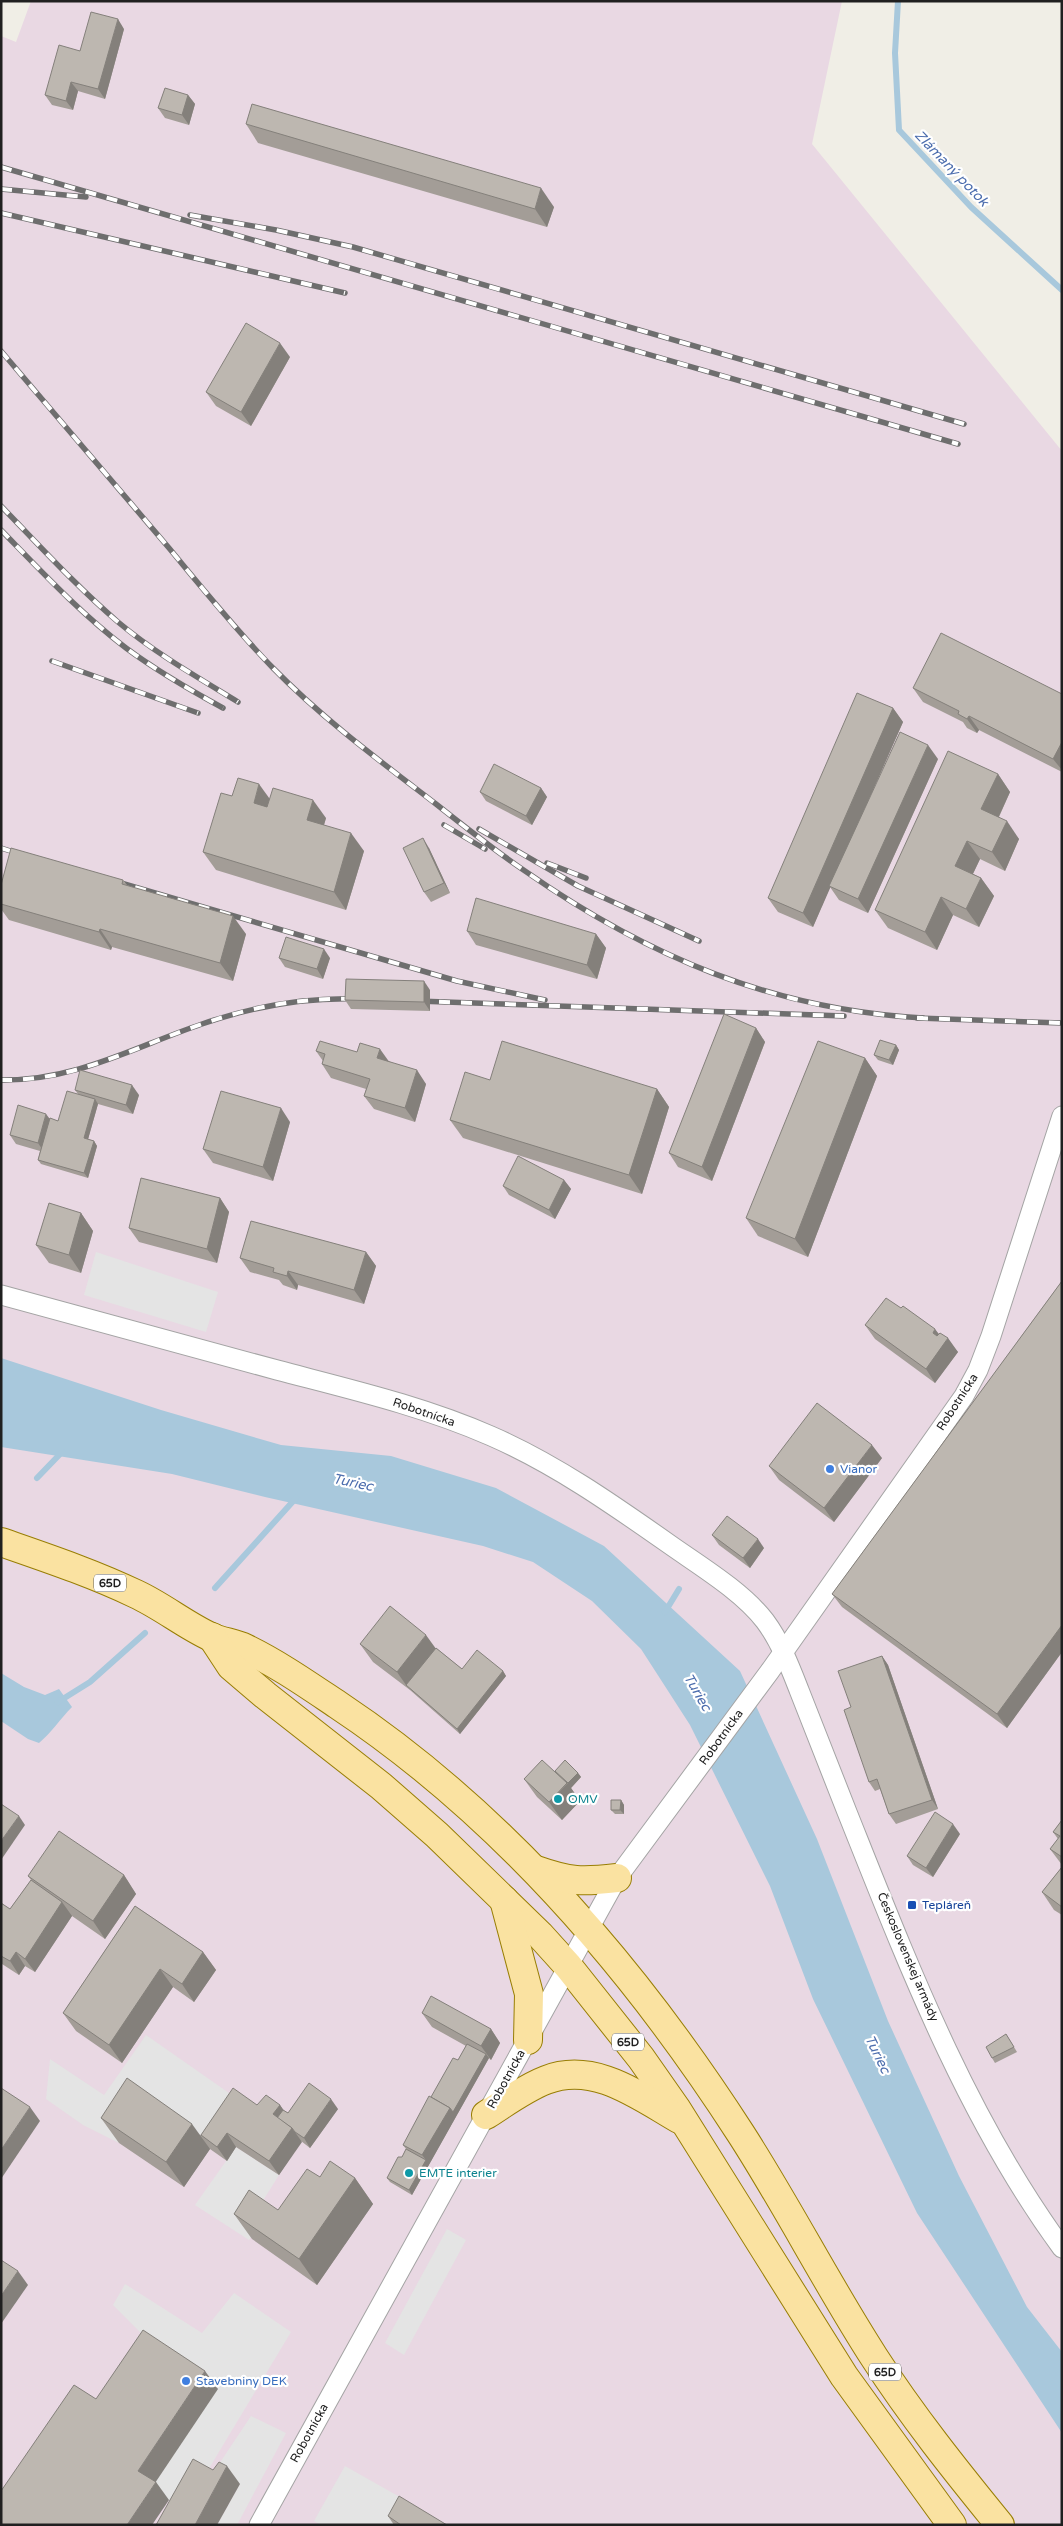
<svg xmlns="http://www.w3.org/2000/svg" width="1063" height="2526" viewBox="0 0 1063 2526" font-family="'Varela Round',sans-serif">
  <rect width="100%" height="100%" fill="#f0eee6"/>
  <!-- industrial -->
  <polygon fill="#e9d8e3" points="31,1 842,1 812,144 1062,451 1062,2525 1,2525 1,36 16,42"/>
  <!-- parking -->
  <g fill="#e4e4e4">
    <polygon points="96,1252 218,1292 206,1332 84,1295"/>
    <polygon points="146,2035 239,2100 199,2136 145,2104 119,2143 83,2125 46,2099 50,2059 104,2095"/>
    <polygon points="236,2147 279,2175 259,2207 268,2214 249,2240 195,2205"/>
    <polygon points="447,2229 466,2240 404,2355 385,2343"/>
    <polygon points="125,2284 202,2333 234,2293 291,2332 184,2510 151,2489 156,2348 113,2305"/>
    <polygon points="251,2416 286,2433 237,2525 217,2525 240,2484 217,2467"/>
    <polygon points="345,2466 414,2505 403,2525 321,2525 314,2521"/>
  </g>
  <!-- water -->
  <g fill="#a8c8dc">
    <polygon points="1,1358 161,1410 281,1445 391,1456 496,1488 604,1546 740,1671 817,1839 888,2021 959,2176 1027,2307 1062,2352 1062,2433 917,2213 813,1999 770,1886 690,1725 641,1649 592,1601 533,1562 483,1546 265,1497 172,1474 1,1447"/>
    <path d="M1 1673 24 1687 45 1695 59 1689 72 1707C60 1719 52 1732 39 1743L28 1739 1 1721Z"/>
  </g>
  <g fill="none" stroke-linecap="round" stroke-linejoin="round">
    <!-- stream -->
    <g stroke="#a8c8dc" stroke-width="6">
      <polyline points="898,1 895,53 899,130 971,207 1062,290"/>
      <polyline points="37,1478 62,1452"/>
      <polyline points="215,1588 296,1498"/>
      <polyline points="665,1612 679,1589"/>
      <polyline points="58,1702 90,1682 145,1633"/>
    </g>
    <!-- street casing -->
    <g stroke="#a4a4a4" stroke-width="21">
      <g id="street">
        <path d="M1 1295C93 1320 185 1345 277 1370 349 1389 423 1406 491 1436 555 1464 612 1504 669 1544 700 1566 742 1591 765 1621 780 1641 790 1667 799 1690 815 1731 831 1772 847 1812 907 1962 966 2117 1062 2248"/>
        <polyline points="259,2525 617,1878 770,1671 964,1396 978,1370 991,1336 1062,1116"/>
      </g>
    </g>
    <!-- primary casing -->
    <g stroke="#987e04" stroke-width="30">
      <g id="primary">
        <path d="M1 1542C47 1558 92 1573 136 1594 162 1606 185 1625 211 1637 222 1642 235 1643 245 1648 278 1664 308 1685 338 1705 503 1815 634 1968 741 2134 788 2207 827 2284 874 2357 912 2416 956 2471 1000 2525"/>
        <polyline points="212,1637 231,1666 265,1695 381,1786 437,1835 540,1935 568,1966 641,2058 676,2108 844,2376 952,2525"/>
        <path d="M536 1870C570 1882 582 1882 617 1878"/>
        <polyline points="504,1900 529,1994 528,2040"/>
        <path d="M486 2115C505 2103 525 2088 546 2080 594 2061 639 2096 679 2119"/>
      </g>
    </g>
    <!-- street -->
    <use href="#street" stroke="#fff" stroke-width="19"/>
    <!-- primary -->
    <use href="#primary" stroke="#fae2a1" stroke-width="28"/>
    <!-- rail casing -->
    <g stroke="#6e6e6e" stroke-width="5.5">
      <g id="rail">
        <polyline points="1,167 958,444"/>
        <polyline points="1,189 86,197"/>
        <polyline points="1,213 345,293"/>
        <polyline points="190,215 276,230 353,247 964,424"/>
        <path d="M1 351C57 417 113 482 169 548 203 589 236 630 273 668 323 719 380 761 436 804 465 827 494 850 525 871 647 956 773 1010 923 1018"/>
        <path d="M1 506C39 545 76 586 118 622 155 653 197 677 238 702"/>
        <path d="M1 530C41 571 80 613 126 648 157 671 190 690 223 708"/>
        <polyline points="52,661 198,713"/>
        <polyline points="444,825 485,849"/>
        <polyline points="479,829 578,886 699,941"/>
        <polyline points="1,848 23,855"/>
        <polyline points="547,863 586,878"/>
        <polyline points="114,881 457,981 545,1000"/>
        <polyline points="417,1001 844,1016"/>
        <polyline points="917,1018 1062,1023"/>
        <path d="M1 1080C76 1081 134 1047 202 1024 254 1006 305 997 360 999"/>
      </g>
    </g>
    <!-- rail -->
    <use href="#rail" stroke="#fff" stroke-width="4" stroke-dasharray="11" stroke-linecap="butt"/>
  </g>
  <!-- wall -->
  <g fill="#a39d97">
    <polygon points="124,29 105,99 78,91 73,110 52,105 45,95 80,51"/>
    <polygon points="188,95 195,104 189,125 165,118 158,108"/>
    <polygon points="246,124 554,207 547,227 258,143"/>
    <polygon points="290,357 251,426 216,406 206,392"/>
    <polygon points="913,688 1062,694 1062,772 979,730 977,733 967,728 963,722 923,702"/>
    <polygon points="893,708 903,722 860,819 938,759 868,913 839,900 830,887 813,927 778,912 768,898"/>
    <polygon points="998,774 1010,792 999,817 1019,839 1005,871 980,859 973,874 981,878 994,896 979,927 953,915 937,950 888,928 875,910"/>
    <polygon points="541,788 547,797 532,825 486,801 480,792"/>
    <polygon points="232,796 270,799 326,818 324,825 364,851 346,910 216,870 203,852"/>
    <polygon points="429,848 450,893 431,902 424,892"/>
    <polygon points="123,880 127,885 246,934 233,981 112,947 111,950 9,920 1,909 1,885"/>
    <polygon points="467,931 596,934 606,948 597,979 476,945"/>
    <polygon points="279,958 330,958 323,979 285,967"/>
    <polygon points="430,990 430,1011 351,1009 345,1000"/>
    <polygon points="756,1028 765,1042 712,1181 678,1167 669,1153"/>
    <polygon points="896,1045 899,1050 893,1065 878,1060 874,1055"/>
    <polygon points="316,1051 389,1061 426,1084 415,1122 374,1109 364,1096 366,1089 331,1078 322,1064 323,1061"/>
    <polygon points="865,1058 877,1076 808,1257 758,1236 746,1218"/>
    <polygon points="657,1089 669,1107 642,1194 463,1138 450,1120"/>
    <polygon points="75,1090 139,1095 133,1114 98,1104 88,1139 94,1141 97,1146 88,1178 41,1164 38,1160 40,1151 16,1144 10,1135 50,1118 58,1121 78,1094"/>
    <polygon points="290,1122 273,1181 213,1163 203,1149"/>
    <polygon points="564,1180 571,1189 555,1219 509,1195 503,1186"/>
    <polygon points="220,1198 229,1212 217,1263 139,1242 129,1228"/>
    <polygon points="81,1213 93,1231 81,1273 49,1263 36,1245"/>
    <polygon points="366,1252 376,1266 364,1304 298,1285 297,1290 283,1285 279,1280 250,1272 240,1258"/>
    <polygon points="1062,1281 1062,1652 1007,1728 842,1607 832,1594"/>
    <polygon points="901,1308 939,1334 958,1352 935,1383 875,1339 865,1325"/>
    <polygon points="882,1458 834,1522 779,1480 769,1466"/>
    <polygon points="712,1535 764,1548 750,1568 719,1545"/>
    <polygon points="360,1644 436,1648 462,1669 503,1671 506,1676 460,1734 410,1690 373,1662"/>
    <polygon points="882,1656 888,1665 938,1809 896,1824 889,1814 880,1789 875,1791 869,1782 851,1707"/>
    <polygon points="555,1771 578,1773 581,1777 571,1788 580,1801 562,1820 537,1797 524,1779"/>
    <polygon points="621,1800 624,1805 624,1814 615,1814 611,1810"/>
    <polygon points="1062,1820 1062,1865 1050,1849 1058,1839 1053,1832"/>
    <polygon points="960,1834 933,1877 913,1865 907,1856"/>
    <polygon points="1062,1867 1062,1915 1054,1910 1042,1892"/>
    <polygon points="124,1875 136,1894 105,1939 72,1916 35,1972 25,1966 19,1975 2,1964 1,1962 1,1903 10,1909 31,1880 28,1876"/>
    <polygon points="135,1906 203,1952 216,1970 194,2002 173,1987 122,2063 76,2031 63,2013"/>
    <polygon points="422,2013 491,2029 500,2043 491,2060 489,2058 412,2195 390,2182 387,2178 402,2157 406,2149 403,2145 458,2060 466,2046 432,2027"/>
    <polygon points="1006,2034 1017,2052 995,2063 992,2058"/>
    <polygon points="257,2105 280,2105 283,2110 288,2113 338,2109 310,2148 301,2141 279,2175 236,2147 227,2161 210,2149 184,2187 119,2143 101,2118 201,2135"/>
    <polygon points="320,2177 355,2178 373,2204 317,2285 252,2239 234,2214 278,2210"/>
    <polygon points="388,2516 447,2525 394,2525"/>
  </g>
  <!-- shaded-wall -->
  <g fill="#84807b">
    <polygon points="118,19 124,29 105,99 98,89"/>
    <polygon points="71,82 78,91 73,110 66,101"/>
    <polygon points="188,95 195,104 189,125 182,115"/>
    <polygon points="541,188 554,207 547,227 535,209"/>
    <polygon points="280,343 290,357 251,426 241,412"/>
    <polygon points="893,708 903,722 813,927 803,913"/>
    <polygon points="969,716 979,730 977,733 967,719"/>
    <polygon points="1062,742 1062,770 1053,759"/>
    <polygon points="928,745 938,759 868,913 858,899"/>
    <polygon points="998,774 1010,792 994,827 981,809"/>
    <polygon points="259,784 272,802 266,821 254,803"/>
    <polygon points="541,788 547,797 532,825 526,816"/>
    <polygon points="313,800 326,818 320,838 307,820"/>
    <polygon points="1007,821 1019,839 1005,871 992,852"/>
    <polygon points="351,833 364,851 346,910 334,892"/>
    <polygon points="423,838 429,848 450,893 444,883"/>
    <polygon points="967,841 980,859 968,884 955,866"/>
    <polygon points="981,878 994,896 979,927 966,909"/>
    <polygon points="941,897 953,915 937,950 925,932"/>
    <polygon points="233,916 246,934 233,981 220,963"/>
    <polygon points="100,929 112,947 111,950 99,932"/>
    <polygon points="596,934 606,948 597,979 587,965"/>
    <polygon points="324,949 330,958 323,979 317,969"/>
    <polygon points="424,981 430,990 430,1011 424,1002"/>
    <polygon points="756,1028 765,1042 712,1181 702,1167"/>
    <polygon points="896,1045 899,1050 893,1065 889,1060"/>
    <polygon points="380,1049 390,1063 377,1058"/>
    <polygon points="865,1058 877,1076 808,1257 795,1239"/>
    <polygon points="417,1070 426,1084 415,1122 405,1108"/>
    <polygon points="132,1085 139,1095 133,1114 126,1105"/>
    <polygon points="657,1089 669,1107 642,1194 629,1175"/>
    <polygon points="95,1099 98,1104 87,1143 84,1138"/>
    <polygon points="281,1108 290,1122 273,1181 263,1167"/>
    <polygon points="46,1114 53,1123 44,1152 38,1143"/>
    <polygon points="94,1141 97,1146 88,1178 84,1173"/>
    <polygon points="564,1180 571,1189 555,1219 549,1210"/>
    <polygon points="220,1198 229,1212 217,1263 207,1249"/>
    <polygon points="81,1213 93,1231 81,1273 69,1255"/>
    <polygon points="366,1252 376,1266 364,1304 354,1290"/>
    <polygon points="288,1271 298,1285 297,1290 287,1276"/>
    <polygon points="935,1329 945,1342 948,1338 958,1352 935,1383 926,1369 933,1333"/>
    <polygon points="872,1445 882,1458 834,1522 824,1508"/>
    <polygon points="758,1539 764,1548 750,1568 743,1558"/>
    <polygon points="1062,1625 1062,1652 1007,1728 997,1714"/>
    <polygon points="426,1635 439,1653 406,1685 397,1672"/>
    <polygon points="882,1656 888,1665 938,1809 932,1800"/>
    <polygon points="503,1671 506,1676 460,1734 457,1729"/>
    <polygon points="578,1773 581,1777 571,1788 580,1801 562,1820 549,1802"/>
    <polygon points="621,1800 624,1805 624,1814 620,1810"/>
    <polygon points="19,1816 25,1825 1,1860 1,1841"/>
    <polygon points="953,1824 960,1834 933,1877 926,1868"/>
    <polygon points="124,1875 136,1894 105,1939 93,1921"/>
    <polygon points="62,1902 72,1916 35,1972 25,1959"/>
    <polygon points="16,1952 25,1966 19,1975 10,1961"/>
    <polygon points="203,1952 216,1970 194,2002 182,1984"/>
    <polygon points="160,1969 173,1987 122,2063 109,2045"/>
    <polygon points="491,2029 500,2043 491,2060 481,2046"/>
    <polygon points="486,2054 489,2058 412,2195 409,2190 426,2160 422,2155 450,2108"/>
    <polygon points="331,2099 338,2109 310,2148 304,2138"/>
    <polygon points="280,2105 290,2119 285,2125 273,2114"/>
    <polygon points="30,2107 40,2121 1,2179 1,2150"/>
    <polygon points="192,2124 210,2149 184,2187 166,2162"/>
    <polygon points="292,2128 302,2142 279,2175 269,2161"/>
    <polygon points="227,2133 236,2147 227,2161 217,2147"/>
    <polygon points="355,2178 373,2204 317,2285 299,2259"/>
    <polygon points="18,2271 28,2285 1,2324 1,2296"/>
    <polygon points="205,2371 218,2389 151,2489 138,2471"/>
    <polygon points="227,2466 240,2484 217,2525 195,2525"/>
    <polygon points="156,2482 169,2500 152,2525 127,2525"/>
  </g>
  <!-- building -->
  <g fill="#bdb7b0" stroke="#84807b">
    <polygon points="91,12 118,19 98,89 71,82 66,101 45,95 59,45 80,51"/>
    <polygon points="165,88 188,95 182,115 158,108"/>
    <polygon points="252,104 541,188 535,209 246,124"/>
    <polygon points="246,323 280,343 241,412 206,392"/>
    <polygon points="941,633 1062,694 1062,742 1053,759 969,716 967,719 958,714 959,711 913,688"/>
    <polygon points="857,693 893,708 803,913 768,898"/>
    <polygon points="900,732 928,745 858,899 829,886"/>
    <polygon points="948,751 998,774 981,809 1007,821 992,852 967,841 955,866 981,878 966,909 941,897 925,932 875,910"/>
    <polygon points="494,764 541,788 526,816 480,792"/>
    <polygon points="238,778 259,784 254,803 267,807 273,788 313,800 307,820 351,833 334,892 203,852 221,793 232,796"/>
    <polygon points="423,838 444,883 424,892 403,848"/>
    <polygon points="11,848 123,880 122,884 233,916 220,963 100,929 99,932 1,904 1,885"/>
    <polygon points="476,898 596,934 587,965 467,931"/>
    <polygon points="286,937 324,949 317,969 279,958"/>
    <polygon points="346,979 424,981 424,1002 345,1000"/>
    <polygon points="724,1014 756,1028 702,1167 669,1153"/>
    <polygon points="880,1040 896,1045 889,1060 874,1055"/>
    <polygon points="320,1041 357,1052 360,1043 380,1049 377,1058 417,1070 405,1108 364,1096 370,1079 322,1064 325,1054 316,1051"/>
    <polygon points="502,1041 657,1089 629,1175 450,1120 465,1072 490,1080"/>
    <polygon points="818,1041 865,1058 795,1239 746,1218"/>
    <polygon points="80,1070 132,1085 126,1105 75,1090"/>
    <polygon points="67,1091 95,1099 84,1138 94,1141 84,1173 38,1160 50,1118 58,1121"/>
    <polygon points="221,1091 281,1108 263,1167 203,1149"/>
    <polygon points="18,1105 46,1114 38,1143 10,1135"/>
    <polygon points="518,1156 564,1180 549,1210 503,1186"/>
    <polygon points="141,1178 220,1198 207,1249 129,1228"/>
    <polygon points="49,1203 81,1213 69,1255 36,1245"/>
    <polygon points="251,1221 366,1252 354,1290 288,1271 287,1276 273,1272 274,1268 240,1258"/>
    <polygon points="1062,1281 1062,1625 997,1714 832,1594"/>
    <polygon points="886,1298 901,1308 903,1306 935,1329 933,1333 937,1336 940,1333 948,1338 926,1369 865,1325"/>
    <polygon points="817,1403 872,1445 824,1508 769,1466"/>
    <polygon points="727,1516 758,1539 743,1558 712,1535"/>
    <polygon points="390,1606 426,1635 397,1672 360,1644"/>
    <polygon points="436,1648 462,1669 477,1650 503,1671 457,1729 406,1685"/>
    <polygon points="882,1656 932,1800 889,1814 877,1779 869,1782 844,1710 851,1707 838,1671"/>
    <polygon points="542,1760 567,1783 549,1802 524,1779"/>
    <polygon points="565,1760 578,1773 568,1783 555,1771"/>
    <polygon points="611,1800 621,1800 620,1810 611,1810"/>
    <polygon points="1,1804 19,1816 1,1841"/>
    <polygon points="935,1812 953,1824 926,1868 907,1856"/>
    <polygon points="1062,1820 1062,1857 1050,1849 1060,1836 1053,1832"/>
    <polygon points="59,1831 124,1875 93,1921 28,1876"/>
    <polygon points="1062,1867 1062,1907 1042,1892"/>
    <polygon points="31,1880 62,1902 25,1959 16,1952 10,1961 1,1956 1,1903 10,1909"/>
    <polygon points="135,1906 203,1952 182,1984 160,1969 109,2045 63,2013"/>
    <polygon points="431,1996 491,2029 481,2046 422,2013"/>
    <polygon points="1006,2034 1014,2047 992,2058 986,2047"/>
    <polygon points="467,2044 486,2054 453,2112 450,2108 431,2097 453,2058 458,2060"/>
    <polygon points="127,2078 192,2124 166,2162 101,2118"/>
    <polygon points="309,2083 331,2099 304,2138 295,2132 292,2128 277,2118 283,2110 288,2113"/>
    <polygon points="1,2088 30,2107 1,2150"/>
    <polygon points="233,2088 257,2105 266,2095 280,2105 273,2114 292,2128 269,2161 227,2133 217,2147 201,2135"/>
    <polygon points="429,2096 450,2108 422,2155 403,2145"/>
    <polygon points="406,2149 426,2160 409,2190 387,2178 398,2157 402,2157"/>
    <polygon points="330,2161 355,2178 299,2259 234,2214 249,2190 278,2210 307,2169 320,2177"/>
    <polygon points="1,2260 18,2271 1,2296"/>
    <polygon points="143,2330 205,2371 138,2471 156,2482 127,2525 1,2525 1,2491 74,2385 96,2399"/>
    <polygon points="193,2459 213,2470 219,2462 227,2466 195,2525 156,2525"/>
    <polygon points="399,2496 447,2525 401,2525 388,2516"/>
  </g>
  <!-- markers -->
  <g fill="#3f7fe0" stroke="#fff" stroke-width="2">
    <circle cx="830" cy="1469" r="5"/>
    <circle cx="186" cy="2381" r="5"/>
  </g>
  <g fill="#0f9aa8" stroke="#fff" stroke-width="2">
    <circle cx="558" cy="1799" r="5"/>
    <circle cx="409" cy="2173" r="5"/>
  </g>
  <rect fill="#1a4fb4" stroke="#fff" stroke-width="2" x="907" y="1900" width="10" height="10" rx="2.5"/>
  <g text-anchor="middle" stroke-width="4.5" stroke-linejoin="round" paint-order="stroke">
    <!-- shield labels -->
    <g fill="#fff" stroke="#636363" stroke-width="1">
      <rect x="94" y="1574.5" width="32" height="17" rx="4"/>
      <rect x="612" y="2033.5" width="32" height="17" rx="4"/>
      <rect x="869" y="2363.5" width="32" height="17" rx="4"/>
    </g>
    <g font-size="11" font-weight="bold" fill="#202020">
      <text x="110" y="1587">65D</text>
      <text x="628" y="2046">65D</text>
      <text x="885" y="2376">65D</text>
    </g>
    <!-- street labels -->
    <g font-size="12" fill="#202020" stroke="#fff">
      <text transform="translate(957 1402) rotate(-57)" y="4">Robotnícka</text>
      <text transform="translate(424 1412) rotate(19)" y="4">Robotnícka</text>
      <text transform="translate(721 1737) rotate(-54)" y="4">Robotnícka</text>
      <text transform="translate(908 1957) rotate(67)" y="4">Československej armády</text>
      <text transform="translate(506 2079) rotate(-61)" y="4">Robotnícka</text>
      <text transform="translate(309 2433) rotate(-61)" y="4">Robotnícka</text>
    </g>
    <!-- shop labels -->
    <g font-size="12" fill="#366cbe" stroke="#fff" text-anchor="start">
      <text x="840" y="1473">Vianor</text>
      <text x="196" y="2385">Stavebniny DEK</text>
    </g>
    <!-- culture labels -->
    <g font-size="12" fill="#0d838f" stroke="#fff" text-anchor="start">
      <text x="568" y="1803">OMV</text>
      <text x="419" y="2177">EMTE interier</text>
    </g>
    <!-- transit labels -->
    <g font-size="12" fill="#164399" stroke="#fff" text-anchor="start">
      <text x="922" y="1909">Tepláreň</text>
    </g>
    <!-- water labels -->
    <g font-size="14" font-style="italic" fill="#4d6eae" stroke="#fff">
      <text transform="translate(952 168) rotate(46)" y="5">Zlámaný potok</text>
      <text transform="translate(353 1482) rotate(12)" y="5">Turiec</text>
      <text transform="translate(698 1692) rotate(60)" y="5">Turiec</text>
      <text transform="translate(878 2054) rotate(64)" y="5">Turiec</text>
    </g>
  </g>
  <!-- border -->
  <rect width="1063" height="2526" fill="none" stroke="#202020" stroke-width="5"/>
</svg>
